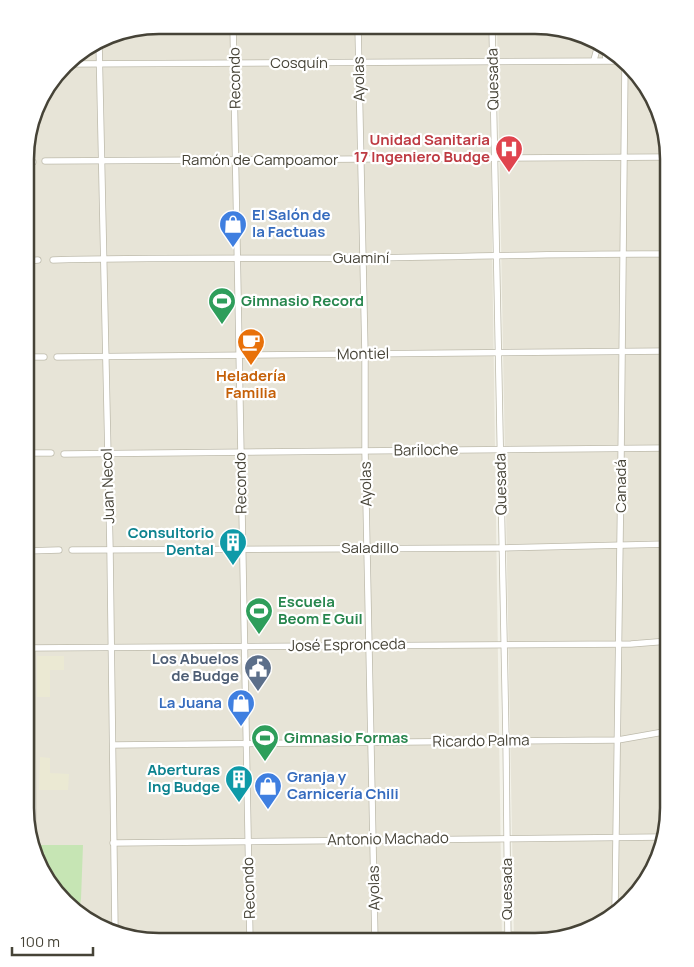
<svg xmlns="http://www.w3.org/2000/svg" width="694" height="967" viewBox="0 0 694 967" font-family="Manrope,sans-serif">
  <rect width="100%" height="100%" fill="#f3f2e9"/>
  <!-- residential -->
  <g fill="#e7e4d7">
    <polygon points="159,25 489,26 502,942 142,941 78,914 39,867 25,808 26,141 43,92 71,58 116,32"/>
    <polygon points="497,26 553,26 616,53 655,100 669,159 669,817 646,883 594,928 535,942 514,942"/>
  </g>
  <!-- education -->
  <g fill="#ebe9d3">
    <polygon points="37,656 64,656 64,670 50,670 50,697 37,697"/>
    <polygon points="40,757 50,758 50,773 69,774 68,790 39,790"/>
  </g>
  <!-- green -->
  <polygon fill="#c6e5b4" points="36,845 83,845 81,899 78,915 39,867"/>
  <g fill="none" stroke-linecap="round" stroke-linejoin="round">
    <!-- minor casing -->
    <g stroke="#bebbac" stroke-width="7">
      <g id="minor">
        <polyline points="233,25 250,941"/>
        <polyline points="358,26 365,354 365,451 375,942"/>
        <polyline points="492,26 506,740 508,942"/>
        <polyline points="99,42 110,549 115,930"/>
        <polyline points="605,48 606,60"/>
        <polyline points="594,60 598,45"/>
        <polyline points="66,64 623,61"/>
        <polyline points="45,161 668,157"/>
        <polyline points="26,162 33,162"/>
        <path d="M53 260C156 257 259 259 363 258 465 257 567 253 669 254"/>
        <polyline points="26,261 38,260"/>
        <polyline points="26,357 44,357"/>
        <polyline points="57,357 669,351"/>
        <polyline points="26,453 51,453"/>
        <polyline points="64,454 669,448"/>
        <polyline points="72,550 502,548 669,544"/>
        <polyline points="25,551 59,550"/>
        <polyline points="25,648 631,644 669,641"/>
        <polyline points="32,648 33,845"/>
        <polyline points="113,745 618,740 669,731"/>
        <polyline points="113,843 662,837"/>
        <path d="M615 910C618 628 624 345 625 63"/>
        <polyline points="137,939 569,934"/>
      </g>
    </g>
    <!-- minor -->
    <use href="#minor" stroke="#fff" stroke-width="5.5"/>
  </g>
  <!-- icons -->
  <defs>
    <g id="hospital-pin" transform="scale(1.4375)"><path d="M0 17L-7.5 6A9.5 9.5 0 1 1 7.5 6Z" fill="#e0444e" stroke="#fff"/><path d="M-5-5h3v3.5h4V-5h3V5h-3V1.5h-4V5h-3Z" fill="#fff"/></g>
    <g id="shop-pin" transform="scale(1.4375)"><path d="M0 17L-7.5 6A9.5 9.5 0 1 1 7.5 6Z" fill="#3f7fe0" stroke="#fff"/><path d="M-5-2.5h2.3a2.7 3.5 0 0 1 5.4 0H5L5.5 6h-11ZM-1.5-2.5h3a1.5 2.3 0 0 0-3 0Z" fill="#fff"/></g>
    <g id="stadium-pin" transform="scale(1.4375)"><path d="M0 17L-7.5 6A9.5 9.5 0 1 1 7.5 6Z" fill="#2e9e5b" stroke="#fff"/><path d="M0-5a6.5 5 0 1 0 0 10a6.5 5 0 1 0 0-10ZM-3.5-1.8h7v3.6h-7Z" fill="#fff"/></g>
    <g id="cafe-pin" transform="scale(1.4375)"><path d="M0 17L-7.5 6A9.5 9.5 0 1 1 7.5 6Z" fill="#e8710a" stroke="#fff"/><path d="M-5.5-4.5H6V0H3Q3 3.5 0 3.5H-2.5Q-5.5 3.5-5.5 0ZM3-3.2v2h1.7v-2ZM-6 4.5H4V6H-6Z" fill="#fff"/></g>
    <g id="building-pin" transform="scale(1.4375)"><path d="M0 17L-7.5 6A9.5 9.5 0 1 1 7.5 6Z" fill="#0f9aa8" stroke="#fff"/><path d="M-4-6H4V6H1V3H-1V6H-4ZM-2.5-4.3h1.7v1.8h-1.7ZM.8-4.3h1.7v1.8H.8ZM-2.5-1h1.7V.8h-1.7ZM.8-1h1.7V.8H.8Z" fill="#fff"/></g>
    <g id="civic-pin" transform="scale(1.4375)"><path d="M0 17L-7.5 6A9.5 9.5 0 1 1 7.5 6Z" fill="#5c6f8a" stroke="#fff"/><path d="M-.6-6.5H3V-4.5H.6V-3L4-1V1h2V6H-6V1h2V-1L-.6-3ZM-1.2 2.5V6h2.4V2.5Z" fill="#fff"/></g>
  </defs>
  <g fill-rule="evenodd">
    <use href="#hospital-pin" x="509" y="149"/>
    <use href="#shop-pin" x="233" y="224"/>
    <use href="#stadium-pin" x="222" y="301"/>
    <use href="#cafe-pin" x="251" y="342"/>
    <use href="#building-pin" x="233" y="542"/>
    <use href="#stadium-pin" x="259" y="611"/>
    <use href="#civic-pin" x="258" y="668"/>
    <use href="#shop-pin" x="241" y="703"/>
    <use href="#stadium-pin" x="265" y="738"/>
    <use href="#building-pin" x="239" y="779"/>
    <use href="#shop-pin" x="268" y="786"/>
  </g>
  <g text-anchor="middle" stroke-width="4.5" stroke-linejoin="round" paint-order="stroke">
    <!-- street labels -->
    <g font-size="15" fill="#464337" stroke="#fff">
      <text x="299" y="68">Cosquín</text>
      <text transform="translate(235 78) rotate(-91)" y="5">Recondo</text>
      <text transform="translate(359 79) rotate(-91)" y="5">Ayolas</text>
      <text transform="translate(493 79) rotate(-91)" y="5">Quesada</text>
      <text x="260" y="165">Ramón de Campoamor</text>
      <text x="361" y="263">Guaminí</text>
      <text transform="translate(363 354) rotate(-1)" y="5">Montiel</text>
      <text transform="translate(426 450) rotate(-1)" y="5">Bariloche</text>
      <text transform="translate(241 483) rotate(-91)" y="5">Recondo</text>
      <text transform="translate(366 484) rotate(-91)" y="5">Ayolas</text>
      <text transform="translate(501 484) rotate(-91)" y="5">Quesada</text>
      <text transform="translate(108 486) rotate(-92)" y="5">Juan Necol</text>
      <text transform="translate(621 486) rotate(-90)" y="5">Canadá</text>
      <text x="370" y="553">Saladillo</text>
      <text transform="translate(347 645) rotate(-1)" y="5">José Espronceda</text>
      <text transform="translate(481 741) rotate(-1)" y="5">Ricardo Palma</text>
      <text transform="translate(388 839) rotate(-1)" y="5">Antonio Machado</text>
      <text transform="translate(249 888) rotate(-92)" y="5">Recondo</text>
      <text transform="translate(374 888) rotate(-91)" y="5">Ayolas</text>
      <text transform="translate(507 889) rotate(-90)" y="5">Quesada</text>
    </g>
    <!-- health labels -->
    <g font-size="15" font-weight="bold" fill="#be3a42" stroke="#fff" text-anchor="end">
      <text x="490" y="145">Unidad Sanitaria<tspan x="490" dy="17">17 Ingeniero Budge</tspan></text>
    </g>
    <!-- shop labels -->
    <g font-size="15" font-weight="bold" fill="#366cbe" stroke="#fff" text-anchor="start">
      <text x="252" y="220">El Salón de<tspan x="252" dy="17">la Factuas</tspan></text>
      <text x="222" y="708" text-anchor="end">La Juana</text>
      <text x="287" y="782">Granja y<tspan x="287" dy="17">Carnicería Chili</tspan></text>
    </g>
    <!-- leisure labels -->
    <g font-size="15" font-weight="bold" fill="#27864d" stroke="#fff" text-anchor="start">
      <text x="241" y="306">Gimnasio Record</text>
      <text x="278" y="607">Escuela<tspan x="278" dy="17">Beom E Guil</tspan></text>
      <text x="284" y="743">Gimnasio Formas</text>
    </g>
    <!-- food labels -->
    <g font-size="15" font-weight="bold" fill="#c56008" stroke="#fff">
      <text x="251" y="381">Heladería<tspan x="251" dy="17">Familia</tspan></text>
    </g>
    <!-- culture labels -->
    <g font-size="15" font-weight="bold" fill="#0d838f" stroke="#fff" text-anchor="end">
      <text x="214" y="538">Consultorio<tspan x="214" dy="17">Dental</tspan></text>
      <text x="220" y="775">Aberturas<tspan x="220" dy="17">Ing Budge</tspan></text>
    </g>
    <!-- service labels -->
    <g font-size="15" font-weight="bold" fill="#4e5e75" stroke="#fff" text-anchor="end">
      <text x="239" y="664">Los Abuelos<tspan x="239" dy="17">de Budge</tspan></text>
    </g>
  </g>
  <!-- crop -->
  <path d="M0 0H694V967H0ZM159 34H535A125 125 0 0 1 660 159V808A125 125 0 0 1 535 933H159A125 125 0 0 1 34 808V159A125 125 0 0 1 159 34Z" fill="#fff" fill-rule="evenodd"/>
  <path fill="none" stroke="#464337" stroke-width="2.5" d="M159 34H535A125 125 0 0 1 660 159V808A125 125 0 0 1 535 933H159A125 125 0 0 1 34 808V159A125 125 0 0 1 159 34Z"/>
  <!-- scale -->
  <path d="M12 947v8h81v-8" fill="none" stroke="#464337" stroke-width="2.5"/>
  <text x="20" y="947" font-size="15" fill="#464337" stroke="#ffffff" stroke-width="4" paint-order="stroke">100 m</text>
</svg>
